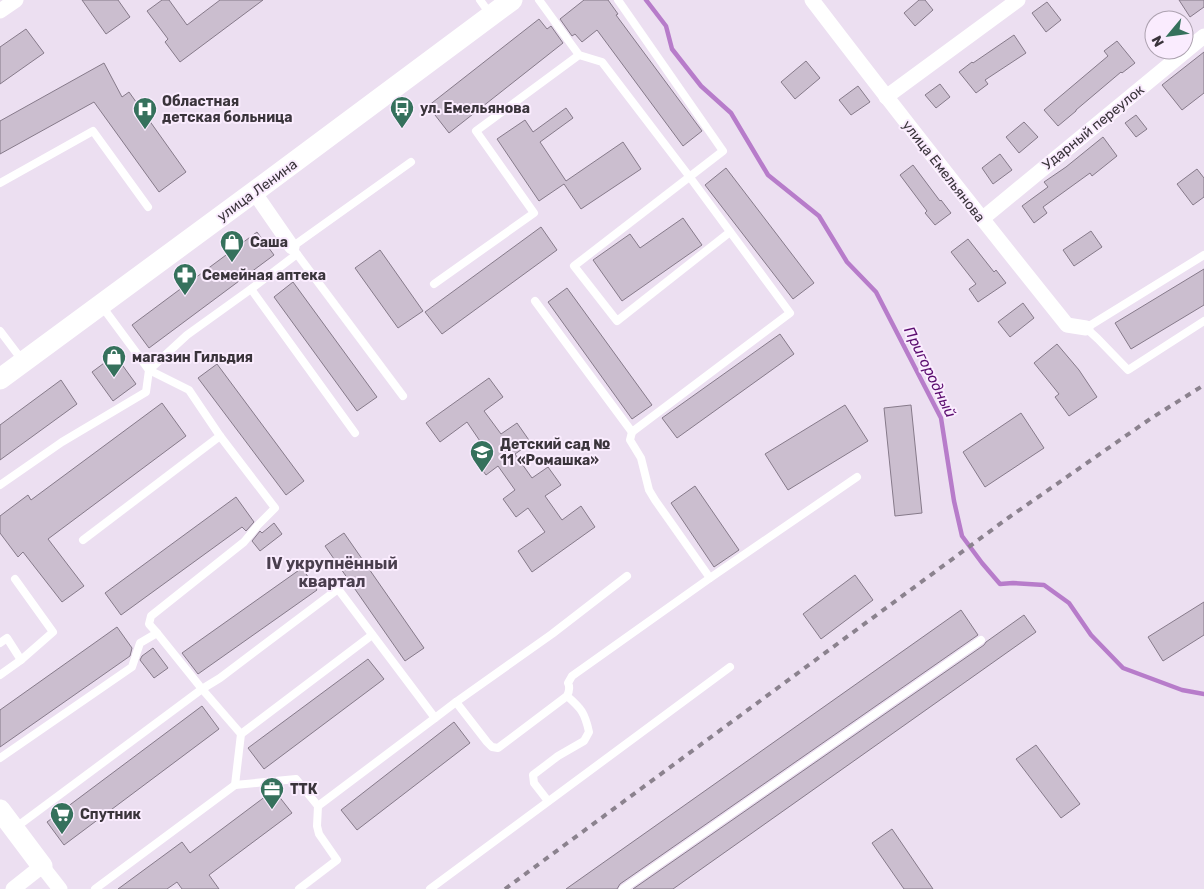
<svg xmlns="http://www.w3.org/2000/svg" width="1204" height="889" viewBox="0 0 1204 889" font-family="Rubik,sans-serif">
  <rect width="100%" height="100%" fill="#ecdff1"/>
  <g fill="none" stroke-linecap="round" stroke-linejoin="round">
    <!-- stream -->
    <polyline stroke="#b77cca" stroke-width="4.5" points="646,0 666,26 672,49 701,86 731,113 768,175 819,216 847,262 876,292 941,418 954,501 962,536 982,563 1000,584 1013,583 1044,585 1069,603 1091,635 1123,668 1182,690 1204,694"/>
  </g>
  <!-- building -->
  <g fill="#cbbecf" stroke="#867a8a">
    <polygon points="82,0 118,0 130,17 106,34"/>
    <polygon points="162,0 169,0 187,25 220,0 263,0 180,62 165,42 168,39 147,11"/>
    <polygon points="584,0 608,0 618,14 616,15 702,131 683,146 597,30 582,42 575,34 572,36 560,19"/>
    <polygon points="919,0 925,0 933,10 915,26 904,13"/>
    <polygon points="1179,0 1204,0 1204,7 1190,17"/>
    <polygon points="1047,2 1061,20 1046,32 1032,13"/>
    <polygon points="539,19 547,29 551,26 563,43 449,133 428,106"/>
    <polygon points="26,29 44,53 0,84 0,47"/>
    <polygon points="1014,35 1026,53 985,80 988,84 976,93 959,72 972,62 973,63"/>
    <polygon points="1117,41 1135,63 1122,73 1121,72 1076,110 1076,111 1058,126 1044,110 1108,56 1104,51"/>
    <polygon points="1204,52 1204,93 1182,110 1162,85"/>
    <polygon points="806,61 820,78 795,99 781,82"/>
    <polygon points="104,63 122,97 129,92 186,172 159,192 94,102 0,154 0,121"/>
    <polygon points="940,84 950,97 936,108 925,95"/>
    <polygon points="858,86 870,102 851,115 839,100"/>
    <polygon points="566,108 573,118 540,142 566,181 623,142 641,169 581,209 564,184 539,201 497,139 525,120 533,132"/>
    <polygon points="1136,115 1147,129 1136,137 1125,123"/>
    <polygon points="1024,122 1038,137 1019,153 1006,137"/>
    <polygon points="1103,137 1117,156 1092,176 1090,173 1043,207 1047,213 1034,223 1022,206 1048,187 1044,182 1066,167"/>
    <polygon points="1000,154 1012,170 993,184 982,168"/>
    <polygon points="913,165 940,201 941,200 951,213 935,225 925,213 927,211 900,175"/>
    <polygon points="726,168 814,283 793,299 705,185"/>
    <polygon points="1197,169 1204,178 1204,197 1193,205 1177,184"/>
    <polygon points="683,218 702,245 622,301 593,260 630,234 640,248"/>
    <polygon points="541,227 557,250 442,334 425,312"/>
    <polygon points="1091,231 1102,247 1074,266 1063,250"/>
    <polygon points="257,232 274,255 149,348 132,325"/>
    <polygon points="968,239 994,272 996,270 1006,283 978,302 969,289 976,284 951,252"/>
    <polygon points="380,250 423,311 398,328 355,268"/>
    <polygon points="1204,269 1204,305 1131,349 1115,323"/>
    <polygon points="293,282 377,397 357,411 274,297"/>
    <polygon points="567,288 652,405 632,419 548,302"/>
    <polygon points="1023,303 1034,318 1010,337 998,322"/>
    <polygon points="780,334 794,354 677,438 662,418"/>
    <polygon points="1057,344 1079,370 1097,397 1069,416 1055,397 1059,394 1034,363"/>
    <polygon points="115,355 136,384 113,401 92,372"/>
    <polygon points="217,364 304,481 286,495 198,378"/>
    <polygon points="489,378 503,397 484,411 501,434 517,423 531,443 515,454 532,478 548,467 561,485 545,496 562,520 581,506 595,527 532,572 518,551 545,532 528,508 516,517 503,499 515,490 498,466 486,475 472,456 484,447 467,422 440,442 426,423"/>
    <polygon points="61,380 77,404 0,460 0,425"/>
    <polygon points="162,403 186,436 48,539 84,586 62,602 23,552 18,557 0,533 0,516 28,495 31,500"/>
    <polygon points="845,405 868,441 788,490 765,454"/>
    <polygon points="911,405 922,513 895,516 884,408"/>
    <polygon points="1021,413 1044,448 985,487 963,452"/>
    <polygon points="695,486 739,550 714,567 671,503"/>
    <polygon points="236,497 254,522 246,531 242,527 121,615 105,593"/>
    <polygon points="274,523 282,534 260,551 252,541 260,531 262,533"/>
    <polygon points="344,533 424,648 405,661 325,546"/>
    <polygon points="302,568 317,590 198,674 182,653"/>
    <polygon points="855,575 873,600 821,639 803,614"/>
    <polygon points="1204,602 1204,635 1163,661 1148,637"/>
    <polygon points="961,610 978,635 620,884 617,889 566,889"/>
    <polygon points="1024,615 1036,632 673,889 633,889 984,645 986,642"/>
    <polygon points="117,627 132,648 130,656 0,747 0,710"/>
    <polygon points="153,648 168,668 154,678 140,660 142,656"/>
    <polygon points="368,659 384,679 264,769 248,748"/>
    <polygon points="202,706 219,729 64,845 47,822"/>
    <polygon points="454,722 470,743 357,830 341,810"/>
    <polygon points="1036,745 1080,804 1061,818 1016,759"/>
    <polygon points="274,790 292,813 209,875 219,889 182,889 177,882 167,889 118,889 182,842 190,853"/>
    <polygon points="892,829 933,889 904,889 872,843"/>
  </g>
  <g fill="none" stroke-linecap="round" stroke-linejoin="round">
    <!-- lane -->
    <g stroke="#fff" stroke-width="8">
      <polyline points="480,0 490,14"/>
      <polyline points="618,0 723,151 574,266 617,321 730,232"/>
      <polyline points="0,183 93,131 148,207"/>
      <polyline points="297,254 403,396"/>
      <polyline points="1204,255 1086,328 1098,339 1128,370 1204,321"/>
      <polyline points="434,284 534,213 476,131 579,55"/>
      <polyline points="251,289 355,433"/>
      <polyline points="535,301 632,432 790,313 689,176 602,62 579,55 539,0"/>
      <polyline points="0,331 22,360"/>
      <polyline points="632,432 630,440 641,458 649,490 655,500 710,578"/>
      <polyline points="0,485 62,442 146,392 149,370 187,335 251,289 297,254 292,247 411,162"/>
      <polyline points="83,540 220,436"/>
      <polyline points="0,643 7,638 21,660"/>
      <polyline points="0,675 21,660 53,632 15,579"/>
      <polyline points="456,702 552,634 627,576"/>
      <path d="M435 718 456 702 487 742 492 747 498 748 567 696C569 692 570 687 568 683L572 676 710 578 857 477"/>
      <polyline points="241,734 372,635"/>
      <polyline points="0,758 132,667 140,643 157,633 149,624 151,616 244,542 258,525 275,508 220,436 189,390 149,370 101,305"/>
      <path d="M548 801 534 783 533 775 558 756 584 741 589 732C585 713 581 708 567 696"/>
      <polyline points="15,828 202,689 241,734 235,785"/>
      <polyline points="95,889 235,785 296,779 318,806 435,718 338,589 220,678 202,689 157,633"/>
      <polyline points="299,889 337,860 319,834 317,826 318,806"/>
      <polyline points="430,889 730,667"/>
      <polyline points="623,889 981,640"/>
    </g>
    <!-- street -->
    <g stroke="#fff" stroke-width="15">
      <path d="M812 0C896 110 981 218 1067 325L1086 328"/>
      <polyline points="0,11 16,0"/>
      <polyline points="886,97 1018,0"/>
      <polyline points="254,192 292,247"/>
      <polyline points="982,219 1204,36"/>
      <polyline points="13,889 42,866 60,889"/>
    </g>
    <!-- secondary -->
    <g stroke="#fff" stroke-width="21">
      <polyline points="0,379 254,192 512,0"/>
      <polyline points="0,810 42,866"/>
    </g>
    <!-- rail -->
    <polyline stroke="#8b828e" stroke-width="4" stroke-dasharray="6 6" stroke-linecap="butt" points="505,889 1008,518 1150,419 1204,385"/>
  </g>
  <!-- icons -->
  <defs>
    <g id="bus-pin" transform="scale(1.25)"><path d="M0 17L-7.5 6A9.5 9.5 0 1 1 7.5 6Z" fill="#35715c" stroke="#faecfe"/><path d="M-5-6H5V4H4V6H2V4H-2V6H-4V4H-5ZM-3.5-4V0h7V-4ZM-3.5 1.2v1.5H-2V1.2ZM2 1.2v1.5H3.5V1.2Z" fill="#fff"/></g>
    <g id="hospital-pin" transform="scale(1.25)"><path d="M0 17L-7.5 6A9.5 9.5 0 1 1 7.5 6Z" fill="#35715c" stroke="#faecfe"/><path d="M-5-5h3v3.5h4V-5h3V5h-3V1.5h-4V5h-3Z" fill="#fff"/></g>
    <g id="shop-pin" transform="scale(1.25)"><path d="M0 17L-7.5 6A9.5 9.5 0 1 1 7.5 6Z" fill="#35715c" stroke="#faecfe"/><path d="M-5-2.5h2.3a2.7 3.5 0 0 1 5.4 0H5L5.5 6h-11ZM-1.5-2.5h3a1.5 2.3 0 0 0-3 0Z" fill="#fff"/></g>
    <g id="pharmacy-pin" transform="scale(1.25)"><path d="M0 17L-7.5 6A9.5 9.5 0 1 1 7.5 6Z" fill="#35715c" stroke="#faecfe"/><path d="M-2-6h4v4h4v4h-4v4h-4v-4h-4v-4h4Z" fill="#fff"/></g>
    <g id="school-pin" transform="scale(1.25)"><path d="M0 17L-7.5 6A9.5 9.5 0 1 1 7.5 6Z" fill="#35715c" stroke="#faecfe"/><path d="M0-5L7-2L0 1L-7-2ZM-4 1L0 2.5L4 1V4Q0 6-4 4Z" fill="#fff"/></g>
    <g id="office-pin" transform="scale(1.25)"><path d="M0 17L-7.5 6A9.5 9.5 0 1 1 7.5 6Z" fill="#35715c" stroke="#faecfe"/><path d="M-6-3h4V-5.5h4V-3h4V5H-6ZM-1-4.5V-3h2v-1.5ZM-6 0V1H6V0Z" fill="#fff"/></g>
    <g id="supermarket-pin" transform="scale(1.25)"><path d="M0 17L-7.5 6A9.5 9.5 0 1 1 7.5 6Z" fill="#35715c" stroke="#faecfe"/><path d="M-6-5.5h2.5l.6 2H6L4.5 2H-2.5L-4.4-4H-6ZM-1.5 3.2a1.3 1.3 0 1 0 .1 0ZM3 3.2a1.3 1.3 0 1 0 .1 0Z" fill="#fff"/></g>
  </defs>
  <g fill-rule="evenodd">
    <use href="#bus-pin" x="402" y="108"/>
    <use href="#hospital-pin" x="145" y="109"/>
    <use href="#shop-pin" x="232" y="242"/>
    <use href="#pharmacy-pin" x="185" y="275"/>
    <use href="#shop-pin" x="114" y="357"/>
    <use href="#school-pin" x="482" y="452"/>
    <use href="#office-pin" x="272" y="789"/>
    <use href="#supermarket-pin" x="62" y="814"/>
  </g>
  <g text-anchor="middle" stroke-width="4" stroke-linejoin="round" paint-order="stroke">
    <!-- poi labels -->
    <g font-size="14" font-weight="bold" fill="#3a343b" stroke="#faecfe" text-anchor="start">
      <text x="162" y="106">Областная<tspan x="162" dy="16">детская больница</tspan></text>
      <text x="420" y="113">ул. Емельянова</text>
      <text x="250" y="247">Саша</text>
      <text x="202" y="280">Семейная аптека</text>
      <text x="132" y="362">магазин Гильдия</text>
      <text x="500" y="449">Детский сад №<tspan x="500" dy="16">11 «Ромашка»</tspan></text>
      <text x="290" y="794">ТТК</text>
      <text x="80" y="819">Спутник</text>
    </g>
    <!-- street labels -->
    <g font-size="14" fill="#3a343b" stroke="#faecfe">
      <text transform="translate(1093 127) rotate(-39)" y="5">Ударный переулок</text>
      <text transform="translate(944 171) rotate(52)" y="5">улица Емельянова</text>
      <text transform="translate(257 190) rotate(-36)" y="5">улица Ленина</text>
    </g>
    <!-- water labels -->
    <g font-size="15" font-style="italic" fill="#5b0d6f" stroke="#faecfe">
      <text transform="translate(930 372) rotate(64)" y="5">Пригородный</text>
    </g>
    <!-- quarter labels -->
    <g font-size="16" font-weight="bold" fill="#4a3f4e" stroke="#faecfe">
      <text x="332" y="569">IV укрупнённый<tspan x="332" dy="18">квартал</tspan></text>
    </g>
  </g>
  <!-- north arrow -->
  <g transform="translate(1169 35) rotate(241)"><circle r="24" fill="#faecfe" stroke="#ada2b0"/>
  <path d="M0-4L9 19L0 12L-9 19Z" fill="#35715c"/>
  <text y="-8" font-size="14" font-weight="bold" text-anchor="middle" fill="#3a343b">N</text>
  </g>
</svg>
